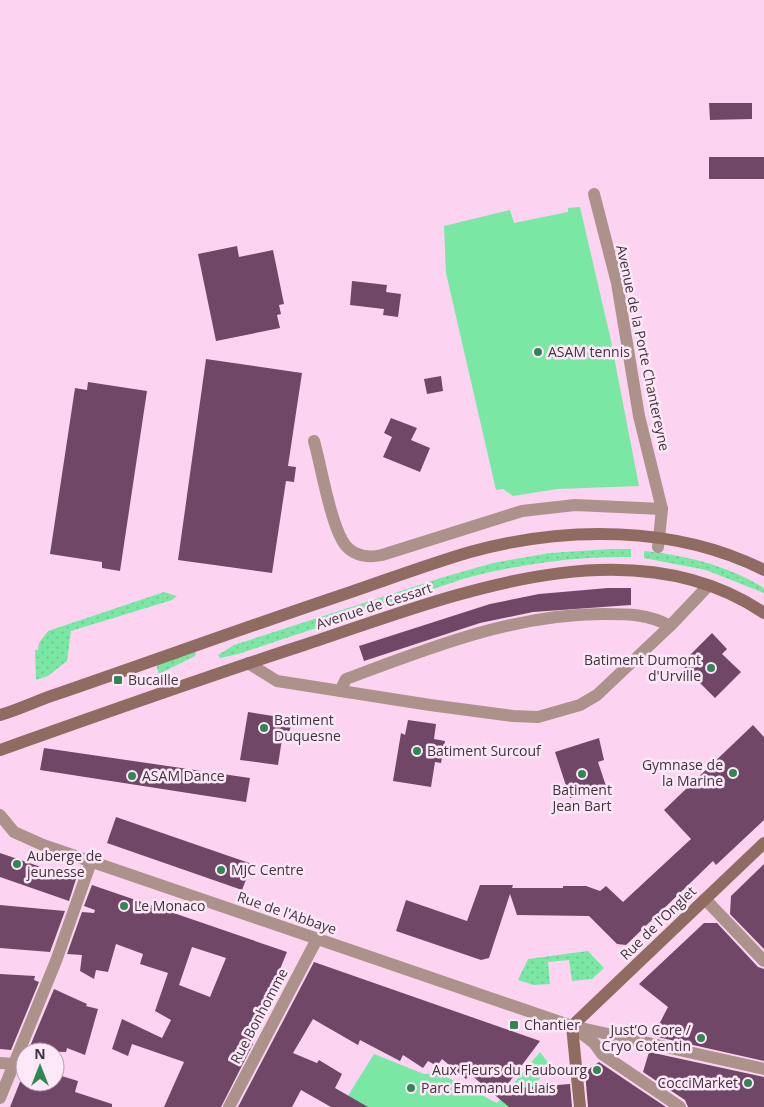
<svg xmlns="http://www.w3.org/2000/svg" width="764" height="1107" viewBox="0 0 764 1107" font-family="'Open Sans',sans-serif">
  <defs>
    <pattern id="grass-dots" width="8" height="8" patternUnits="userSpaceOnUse" patternTransform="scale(1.25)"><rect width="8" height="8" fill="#7ae7a5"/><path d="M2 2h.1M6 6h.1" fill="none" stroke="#6bc78f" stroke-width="1.8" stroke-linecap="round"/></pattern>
  </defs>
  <rect width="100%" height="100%" fill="#fcd4f2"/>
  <!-- grass -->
  <g fill="url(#grass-dots)">
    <path d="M611 549H631V557C574 556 521 564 466 578L238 654 220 658 218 655 234 645 444 577 493 563 550 553Z"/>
    <path d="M644 551C685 555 729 566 764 588V593L706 570 644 558Z"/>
    <polygon points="164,592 177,596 172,600 71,631 67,661 48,676 36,680 35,650 38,650 39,643 48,631"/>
    <polygon points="196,652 195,656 159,674 156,664"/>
    <polygon points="588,951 604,968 592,979 572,981 569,960 548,962 550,984 534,985 518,980 528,959"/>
  </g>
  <!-- park -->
  <g fill="#7ae7a5">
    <polygon points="580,207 610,336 639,486 557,489 513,496 503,489 496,490 446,273 444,226 510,210 514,223 568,212 568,208"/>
    <polygon points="540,1052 550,1065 518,1107 341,1107 374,1054 424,1074 439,1073 497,1103"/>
  </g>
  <!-- building -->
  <g fill="#714768" fill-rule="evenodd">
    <polygon points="709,103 752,103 752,119 710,120"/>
    <rect x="709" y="157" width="55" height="22"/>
    <polygon points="237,246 239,257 273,250 284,304 279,305 281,314 277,315 280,328 216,341 198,254"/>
    <polygon points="352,281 387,285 386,292 401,294 398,317 383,315 384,309 350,305"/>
    <polygon points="206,359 302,373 288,466 296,467 294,482 286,481 272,573 178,560"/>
    <polygon points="441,376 443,391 427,394 424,379"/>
    <polygon points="88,382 147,391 120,571 102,568 102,562 50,554 75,388 87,390"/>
    <polygon points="391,418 417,428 411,440 430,448 420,472 383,457 392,437 384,433"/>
    <polygon points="608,588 631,588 631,605 533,612 480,623 364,661 359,646 490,604 539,594"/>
    <polygon points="712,633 727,649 722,654 741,672 715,698 681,664"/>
    <polygon points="248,712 292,719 288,740 282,739 278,765 240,760"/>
    <polygon points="408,720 436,724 434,739 445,741 441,763 435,762 431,787 393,781 401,733 405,735"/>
    <polygon points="753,725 764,737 764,820 716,865 713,861 626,945 617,944 589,916 517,915 510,894 489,958 481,960 396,931 406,900 467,921 480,885 513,885 512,888 563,888 563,886 586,886 600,891 606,886 623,902 691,839 664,810"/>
    <polygon points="599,738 604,760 598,762 606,786 570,798 555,752"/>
    <polygon points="44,748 250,778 246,802 40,770"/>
    <polygon points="116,817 252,864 242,890 107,843"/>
    <polygon points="0,853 76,879 69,901 0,877"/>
    <polygon points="764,864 764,949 730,914 731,896"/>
    <path d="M92 885 287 952 250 1043 253 1044 221 1107H164L184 1062 132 1044 128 1056 112 1049 122 1019 162 1038 171 1020 155 1011 168 973 140 964 143 954 116 944 108 972 96 970 94 979 80 971 82 955 67 954 82 912 94 913 95 910 84 906ZM192 947 226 958 210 997 179 985Z"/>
    <polygon points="0,905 65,911 50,952 0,948"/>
    <polygon points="704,923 717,923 758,967 764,969 764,1061 653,1036 668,1007 639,984"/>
    <polygon points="314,962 540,1041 504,1089 570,1084 572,1107 509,1107 470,1074 466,1079 442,1059 437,1066 428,1061 423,1068 403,1055 400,1061 360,1040 358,1045 313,1019 293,1053 317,1063 319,1060 342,1074 335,1088 368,1107 331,1107 301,1090 292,1107 238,1107"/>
    <polygon points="0,974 35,976 34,980 39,982 11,1050 0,1049"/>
    <polygon points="54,989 87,1004 86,1006 98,1009 85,1055 67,1048 66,1052 28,1051"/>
    <polygon points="649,1052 764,1077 764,1107 688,1107 685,1100 643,1072"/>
    <polygon points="599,1062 633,1085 666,1107 588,1107 585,1072"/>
    <polygon points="55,1074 78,1081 75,1092 112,1104 112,1107 10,1107 20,1082 55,1082"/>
  </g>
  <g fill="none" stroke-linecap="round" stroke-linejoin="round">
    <!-- street -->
    <g stroke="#ac928b" stroke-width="12">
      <polyline points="594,194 617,283 639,416 662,509 658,547"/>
      <path d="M314 441C321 465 331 528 346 546 355 556 369 558 382 555L522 511 575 505 662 509"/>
      <polyline points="248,663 277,681 430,705 513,716 538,717 580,705 597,695 670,626 708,586"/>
      <path d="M340 691 346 679C429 648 513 614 604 614 628 614 649 614 670 626"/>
      <polyline points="0,815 14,832 43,845 572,1026 764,1069"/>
      <polyline points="705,899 764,961"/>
      <polyline points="576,1029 594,1043 602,1054 680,1107"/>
      <polyline points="0,1063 14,1064"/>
      <polyline points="0,1098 56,961 91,862"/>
      <polyline points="229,1107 317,939"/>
    </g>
    <!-- secondary -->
    <g stroke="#906b61" stroke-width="12">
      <path d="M0 715C21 709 40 699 60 693 156 660 252 625 348 593 389 579 429 564 470 552 564 526 675 525 764 570"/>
      <path d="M0 750C101 714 202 678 304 645 444 599 627 520 764 613"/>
      <polyline points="580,1107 572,1026 764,843"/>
    </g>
  </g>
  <!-- markers -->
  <g fill="#338556" stroke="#fde8f7" stroke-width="2">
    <circle cx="538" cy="352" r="5"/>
    <circle cx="711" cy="668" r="5"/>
    <rect x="113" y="675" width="10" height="10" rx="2.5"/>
    <circle cx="264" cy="728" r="5"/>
    <circle cx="417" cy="751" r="5"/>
    <circle cx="733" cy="773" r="5"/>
    <circle cx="582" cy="774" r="5"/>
    <circle cx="132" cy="776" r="5"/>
    <circle cx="17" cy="864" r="5"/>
    <circle cx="221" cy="870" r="5"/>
    <circle cx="124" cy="906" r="5"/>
    <rect x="509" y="1020" width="10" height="10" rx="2.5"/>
    <circle cx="701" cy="1038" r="5"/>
    <circle cx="597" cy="1070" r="5"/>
    <circle cx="748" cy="1083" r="5"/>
    <circle cx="411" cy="1088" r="5"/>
  </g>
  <g text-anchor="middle" stroke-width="5" stroke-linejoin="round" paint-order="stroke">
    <!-- street labels -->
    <g font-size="14" fill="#453140" stroke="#fde8f7">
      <text transform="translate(643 348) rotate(78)" y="5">Avenue de la Porte Chantereyne</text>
      <text transform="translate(374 606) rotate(-18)" y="5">Avenue de Cessart</text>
      <text transform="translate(287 913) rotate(19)" y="5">Rue de l'Abbaye</text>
      <text transform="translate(658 923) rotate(-44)" y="5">Rue de l'Onglet</text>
      <text transform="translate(259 1016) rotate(-62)" y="5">Rue Bonhomme</text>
    </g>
    <!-- poi labels -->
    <g font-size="14" fill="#453140" stroke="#fde8f7" text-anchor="start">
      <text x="548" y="357">ASAM tennis</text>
      <text x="701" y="665" text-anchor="end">Batiment Dumont<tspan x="701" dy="16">d'Urville</tspan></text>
      <text x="128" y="685">Bucaille</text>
      <text x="274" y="725">Batiment<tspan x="274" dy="16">Duquesne</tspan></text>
      <text x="427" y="756">Batiment Surcouf</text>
      <text x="723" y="770" text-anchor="end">Gymnase de<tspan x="723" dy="16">la Marine</tspan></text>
      <text x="142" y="781">ASAM Dance</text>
      <text x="582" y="795" text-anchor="middle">Batiment<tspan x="582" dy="16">Jean Bart</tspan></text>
      <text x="27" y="861">Auberge de<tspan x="27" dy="16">jeunesse</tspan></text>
      <text x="231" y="875">MJC Centre</text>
      <text x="134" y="911">Le Monaco</text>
      <text x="524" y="1030">Chantier</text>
      <text x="691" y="1035" text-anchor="end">Just’O Core /<tspan x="691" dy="16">Cryo Cotentin</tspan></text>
      <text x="587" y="1075" text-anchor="end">Aux Fleurs du Faubourg</text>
      <text x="738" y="1088" text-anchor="end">CocciMarket</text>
      <text x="421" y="1093">Parc Emmanuel Liais</text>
    </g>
  </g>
  <!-- north arrow -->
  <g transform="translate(40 1067)"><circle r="24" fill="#fde8f7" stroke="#b39fae"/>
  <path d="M0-4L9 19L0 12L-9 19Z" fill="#338556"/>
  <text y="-8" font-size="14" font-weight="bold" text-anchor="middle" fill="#453140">N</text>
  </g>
</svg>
